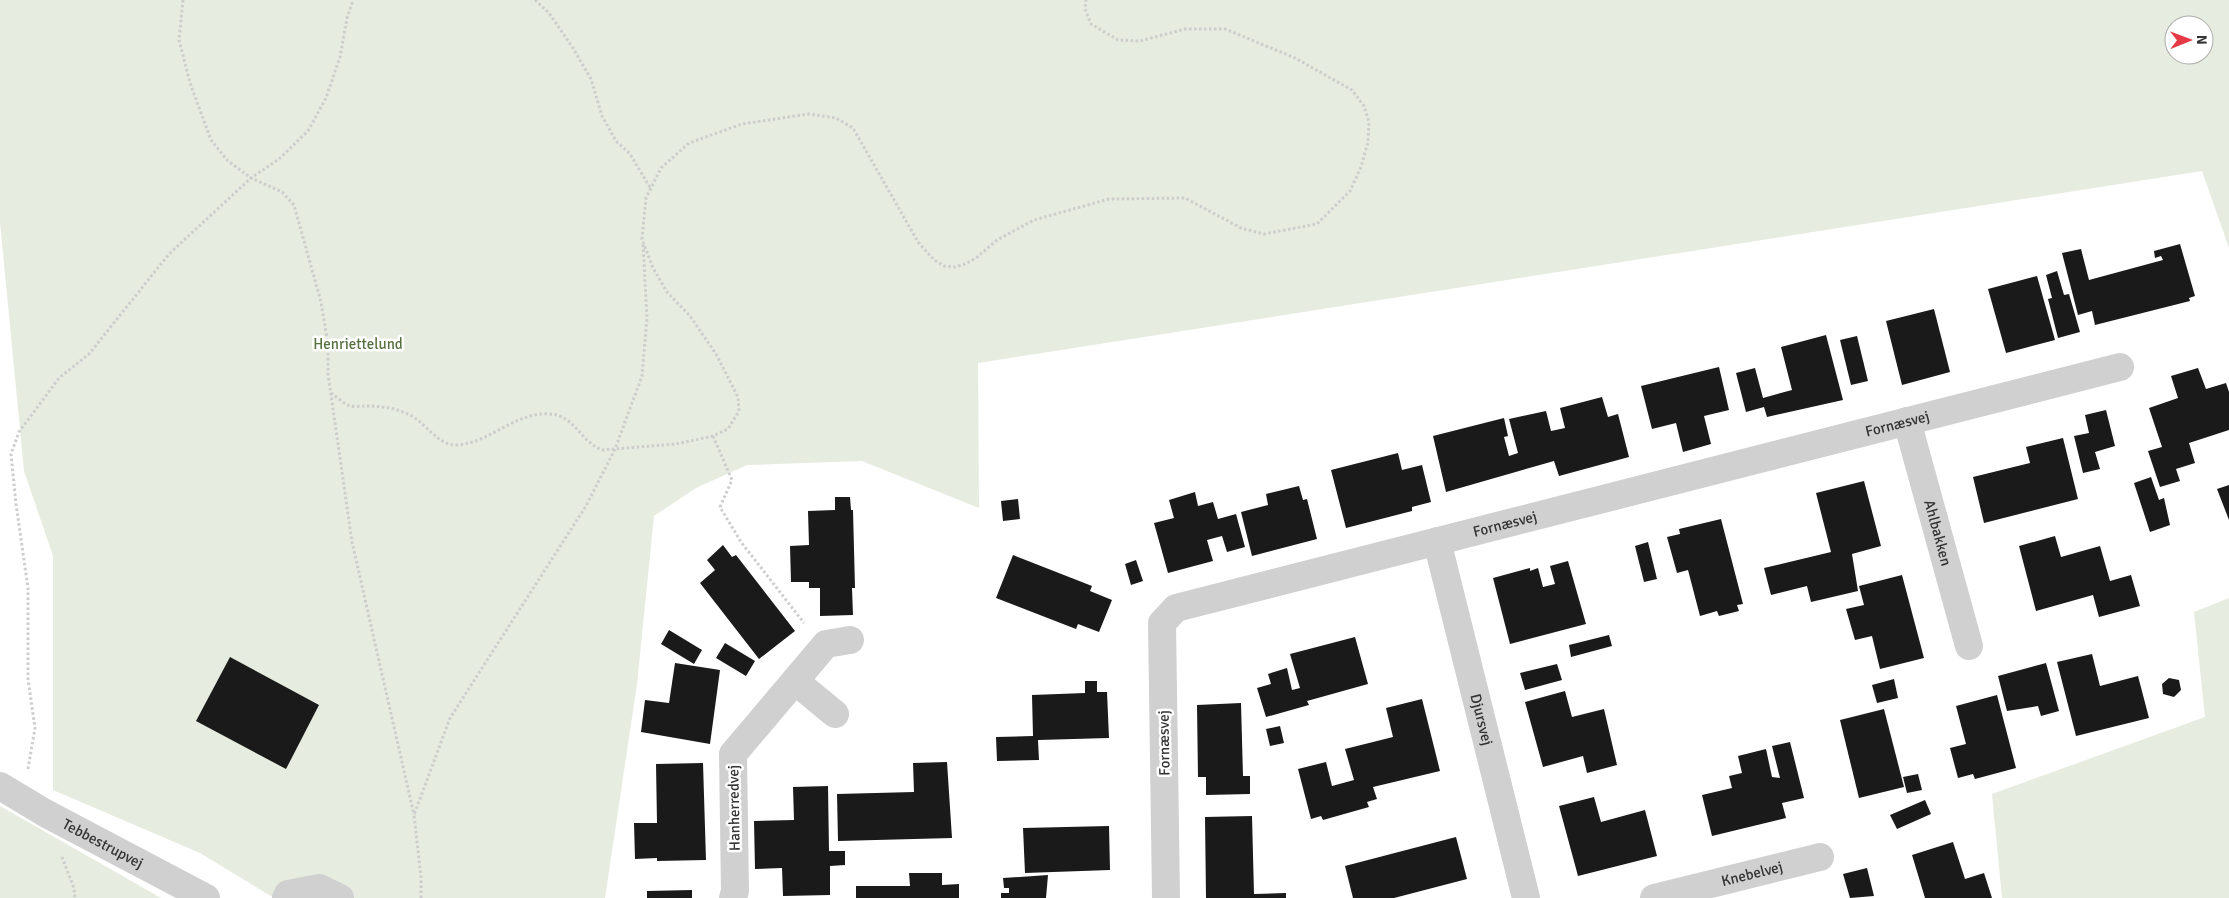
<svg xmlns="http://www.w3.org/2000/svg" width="2229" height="898" viewBox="0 0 2229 898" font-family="Signika,sans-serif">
  <rect width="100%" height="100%" fill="#fff"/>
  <!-- green -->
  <g fill="#e6ecdf" fill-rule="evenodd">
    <path d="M0 0H2229V248L2202 171 978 363 979 508 862 461 747 465 696 488 654 516 637 684 605 898H274L200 853 53 790V556L24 471 0 222ZM2174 25H2204V55H2174Z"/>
    <polygon points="2229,598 2229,898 2002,898 1992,794 2205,717 2194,612"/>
    <polygon points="0,806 161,898 0,898"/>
  </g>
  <!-- building -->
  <g fill="#1a1a1a">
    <polygon points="2180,244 2195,296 2189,298 2190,301 2095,325 2092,311 2078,315 2062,253 2081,249 2089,280 2163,260 2161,256 2155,258 2154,251"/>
    <polygon points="2057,271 2064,295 2069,294 2080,332 2058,338 2048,299 2052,298 2046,275"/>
    <polygon points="2037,276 2055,340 2006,353 1988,289"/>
    <polygon points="1934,309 1950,372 1902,385 1886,321"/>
    <polygon points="1826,335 1843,400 1767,417 1764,407 1746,412 1736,373 1755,368 1763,398 1792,390 1781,347"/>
    <polygon points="1857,336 1868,381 1851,385 1840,340"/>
    <polygon points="1719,367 1729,410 1704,416 1711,444 1683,452 1676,423 1652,429 1641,386"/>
    <polygon points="2198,368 2206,389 2226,383 2229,392 2229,430 2189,443 2195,463 2176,469 2180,481 2160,487 2148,451 2162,447 2149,408 2178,398 2171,376"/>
    <polygon points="1602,397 1608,417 1618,414 1629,457 1559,476 1554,461 1446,492 1433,436 1504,418 1508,436 1504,437 1509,456 1518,453 1509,419 1546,411 1551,431 1565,428 1560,408"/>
    <polygon points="2106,410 2115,446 2095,452 2100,469 2083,473 2074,436 2089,433 2085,415"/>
    <polygon points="2063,438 2078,499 1984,523 1973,477 2030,463 2026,447"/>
    <polygon points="1398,453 1402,470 1422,465 1431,502 1412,507 1412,511 1346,528 1331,470"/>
    <polygon points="2151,477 2159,500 2164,498 2170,525 2150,532 2134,483"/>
    <polygon points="1864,481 1881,546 1852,554 1858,591 1811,602 1807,586 1771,595 1764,568 1831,552 1816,493"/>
    <polygon points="2229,485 2229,520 2217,489"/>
    <polygon points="1299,486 1303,500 1307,499 1317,539 1252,556 1241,512 1268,505 1266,494"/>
    <polygon points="1195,492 1198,506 1213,502 1218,519 1236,514 1245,547 1227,552 1222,536 1207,540 1213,561 1168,573 1154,523 1174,518 1169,500"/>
    <polygon points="835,497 850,497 851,510 853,510 855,588 852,588 853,615 820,616 820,588 809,588 809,582 791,582 790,546 809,545 808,511 835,510"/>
    <polygon points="1018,499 1020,519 1003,521 1001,501"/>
    <polygon points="1721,519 1743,604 1737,605 1739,611 1719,616 1717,611 1700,616 1688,570 1677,573 1667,537 1680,534 1679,529"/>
    <polygon points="2055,536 2061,557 2100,546 2110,581 2131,575 2140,606 2099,617 2093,595 2036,611 2019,546"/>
    <polygon points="1648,542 1657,579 1644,582 1635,546"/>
    <polygon points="723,545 732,557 736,555 795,631 759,659 700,583 715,570 707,560"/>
    <polygon points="1013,555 1092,586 1090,591 1112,600 1099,632 1078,624 1076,629 996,598"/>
    <polygon points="1136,560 1143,581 1131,585 1125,564"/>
    <polygon points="1568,561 1586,624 1510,644 1493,578 1530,568 1530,571 1538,568 1543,587 1555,584 1550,566"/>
    <polygon points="1902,575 1924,658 1880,669 1872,636 1855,640 1846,609 1864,605 1859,586"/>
    <polygon points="669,630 702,650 694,664 661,644"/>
    <polygon points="1609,635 1612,646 1571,657 1569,645"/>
    <polygon points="1355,637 1368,684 1307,701 1309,705 1266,717 1257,688 1271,684 1268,674 1287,668 1292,690 1300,688 1290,654"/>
    <polygon points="725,643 755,661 746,676 716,658"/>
    <polygon points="2092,654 2100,686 2138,676 2149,718 2076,736 2057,662"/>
    <polygon points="230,657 319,705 286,769 196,721"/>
    <polygon points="675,663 720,670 710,744 641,732 645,700 669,703"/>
    <polygon points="2046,663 2059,711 2041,716 2038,706 2007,711 1998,676"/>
    <polygon points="1557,664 1562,680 1525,690 1520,673"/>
    <polygon points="2169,678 2179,680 2181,690 2174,697 2163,694 2162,684"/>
    <polygon points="1894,679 1898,698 1877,703 1872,685"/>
    <polygon points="1085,681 1097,681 1097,692 1107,692 1109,738 1038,740 1039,760 997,761 996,737 1033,736 1032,695 1085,693"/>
    <polygon points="1565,691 1572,717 1604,709 1617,765 1587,773 1583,756 1543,767 1525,702"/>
    <polygon points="1997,695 2016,768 1975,779 1973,774 1958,778 1950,748 1966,744 1956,706"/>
    <polygon points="1422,699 1440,771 1373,787 1377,799 1367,802 1369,807 1323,820 1321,816 1311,819 1298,769 1326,762 1332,786 1354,780 1345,749 1393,737 1386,708"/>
    <polygon points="1241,703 1243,776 1250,776 1250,794 1206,795 1206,777 1198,777 1197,705"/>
    <polygon points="1884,709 1904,787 1859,798 1840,720"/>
    <polygon points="1280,726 1284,743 1270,746 1266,729"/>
    <polygon points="1790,742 1804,798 1782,803 1786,818 1712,836 1702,795 1732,788 1729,776 1742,773 1738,756 1766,749 1772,777 1780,778 1772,746"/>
    <polygon points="947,762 952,838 838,841 837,794 914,792 913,763"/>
    <polygon points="703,763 706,860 657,861 657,858 635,859 634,823 657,823 656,764"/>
    <polygon points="1918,774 1922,790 1907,793 1903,777"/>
    <polygon points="828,786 829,851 845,851 845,865 830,866 830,895 783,896 782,868 755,869 754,821 794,820 793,787"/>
    <polygon points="1594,797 1601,822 1645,810 1657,856 1578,876 1559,806"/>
    <polygon points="1925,800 1931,814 1897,829 1890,815"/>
    <polygon points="1252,816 1254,894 1286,893 1286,898 1206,898 1205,817"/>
    <polygon points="1109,826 1110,870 1025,873 1023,828"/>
    <polygon points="1456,837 1467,879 1394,898 1353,898 1345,866"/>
    <polygon points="1953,842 1965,879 1984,873 1992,898 1925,898 1912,855"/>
    <polygon points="1867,868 1874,896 1850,898 1843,874"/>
    <polygon points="909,873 942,873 942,885 959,884 959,898 856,898 856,886 910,886"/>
    <polygon points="1048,875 1046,898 1001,898 1001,893 1009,893 1009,888 1004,888 1003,878"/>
    <polygon points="692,890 692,898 647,898 647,891"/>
  </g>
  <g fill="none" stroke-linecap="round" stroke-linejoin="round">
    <!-- path -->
    <g stroke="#cdcdcd" stroke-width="3" stroke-dasharray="2.5 2.5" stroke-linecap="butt">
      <polyline points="183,0 179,40 190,83 211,140 228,161 251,178 282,192 294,205 321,302 328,344 328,374 352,542 414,815"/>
      <polyline points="535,0 549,13 573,48 591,79 602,116 616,141 630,154 651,189"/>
      <path d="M331 393C337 397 344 404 350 406 355 407 361 406 366 406 381 406 396 408 410 415 426 423 438 446 457 445 490 443 516 411 550 414 574 415 581 442 602 450L676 444 713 436 728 429 739 411 738 397 716 354 690 316 667 292 653 268 642 239 646 198 661 168 689 143 742 124 809 114 836 118 853 128 918 242 934 260 944 266 955 267 965 264 976 258 997 240 1034 220 1109 199 1185 198 1241 228 1264 234 1317 224 1350 191 1361 167 1368 142 1369 122 1364 106 1352 90 1295 58 1225 29H1185L1140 41 1118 40 1091 24 1085 9 1086 0"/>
      <polyline points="713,436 732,480 720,507 741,542 804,623"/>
      <polyline points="28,769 35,728 28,679 28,588 16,504 11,454 19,432 59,378 89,354 169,254 251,178 279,159 308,131 326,98 340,57 347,18 353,0"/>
      <polyline points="62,857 74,888 75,898"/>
      <polyline points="421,898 421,877 414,815 450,718 586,506 615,449 642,376 647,318 643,244"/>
    </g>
    <!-- minor -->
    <g stroke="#d0d0d0" stroke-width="28">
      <path id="s1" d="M1907 421 1969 646"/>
      <path id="s2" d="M1437 541 1526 898"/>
      <polyline points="795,681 835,714"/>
      <path id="s3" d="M0 786 45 813 206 898"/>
      <polyline points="286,898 288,894 319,888 340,898"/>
      <polyline points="733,898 735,891 733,754 826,644 850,640"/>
      <path id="s4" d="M1166 898 1162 623 1176 608 2120 367"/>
      <path id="s5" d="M1654 898 1820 857"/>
    </g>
  </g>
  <g text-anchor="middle" stroke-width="5" stroke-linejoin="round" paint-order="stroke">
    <!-- park labels -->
    <g font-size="15" fill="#56703f" stroke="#fff">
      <text x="358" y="349">Henriettelund</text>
    </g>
    <!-- street labels -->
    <g font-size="15" fill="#333" stroke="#fff">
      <text dy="5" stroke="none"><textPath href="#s4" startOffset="1040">Fornæsvej</textPath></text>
      <text dy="5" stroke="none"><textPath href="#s4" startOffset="635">Fornæsvej</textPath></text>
      <text dy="5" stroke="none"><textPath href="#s1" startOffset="116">Ahlbakken</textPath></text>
      <text dy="5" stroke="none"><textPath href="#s2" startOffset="184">Djursvej</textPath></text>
      <text transform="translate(1164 743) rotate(-91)" y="5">Fornæsvej</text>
      <text transform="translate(734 808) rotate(-91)" y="5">Hanherredvej</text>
      <text dy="5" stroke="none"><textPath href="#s3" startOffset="118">Tebbestrupvej</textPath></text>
      <text dy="5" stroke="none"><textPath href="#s5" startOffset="101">Knebelvej</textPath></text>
    </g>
  </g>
  <!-- north arrow -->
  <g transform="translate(2189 40) rotate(89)"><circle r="24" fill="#ffffff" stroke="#adadad"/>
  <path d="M0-4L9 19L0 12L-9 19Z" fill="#e63946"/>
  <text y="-8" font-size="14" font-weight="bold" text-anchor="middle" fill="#333333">N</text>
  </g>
</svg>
